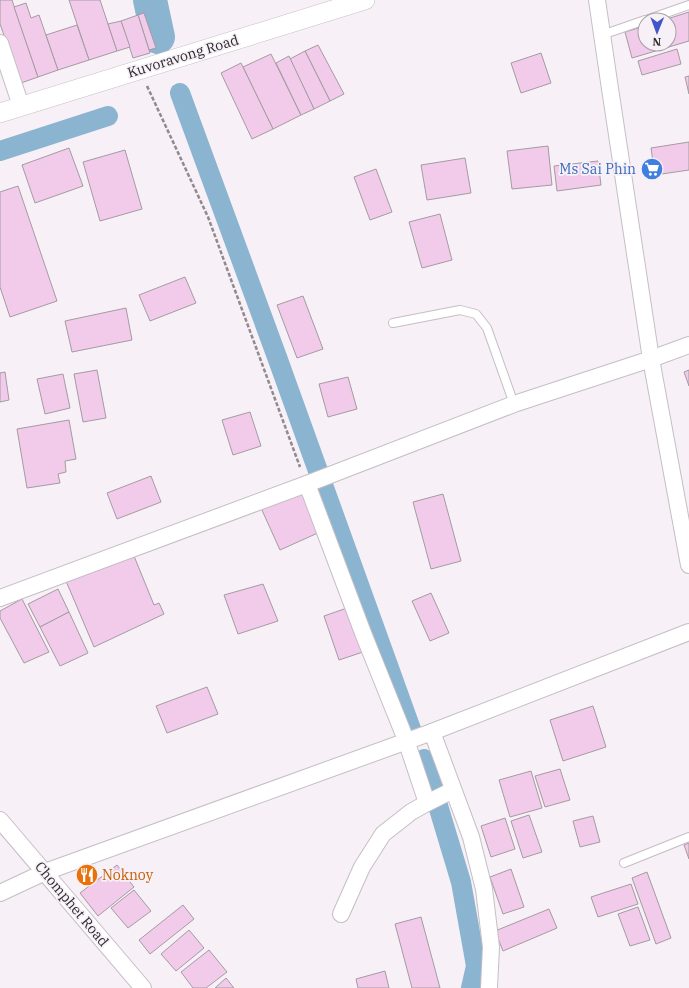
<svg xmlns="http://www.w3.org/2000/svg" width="689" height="988" viewBox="0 0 689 988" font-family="'IBM Plex Serif',serif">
  <rect width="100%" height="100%" fill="#f7f0f6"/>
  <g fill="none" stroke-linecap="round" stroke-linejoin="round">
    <!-- canal -->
    <g stroke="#8ab4d0" stroke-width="20">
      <polyline points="180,93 277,357 412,732"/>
      <polyline points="0,151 108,116"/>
      <polyline points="424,759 461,882 476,966 471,988"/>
    </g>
    <!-- river -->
    <polyline stroke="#8ab4d0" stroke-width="34" points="150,0 158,37"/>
  </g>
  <!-- building -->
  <g fill="#f2caea" stroke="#a39ca1">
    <polygon points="0,0 12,0 38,77 21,83 0,24"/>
    <polygon points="69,0 100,0 117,51 89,60"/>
    <polygon points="26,3 31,18 39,15 58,70 38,77 14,7"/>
    <polygon points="689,12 689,41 632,58 625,32 645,26 645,44 669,44 669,20 664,20"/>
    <polygon points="144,13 156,48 149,50 138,15"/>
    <polygon points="138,15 150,53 133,58 121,21"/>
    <polygon points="121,21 130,47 117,51 108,24"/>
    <polygon points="77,25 89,60 58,70 46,35"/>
    <polygon points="318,45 344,94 330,101 305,51"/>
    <polygon points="677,49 681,64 642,75 638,61"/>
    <polygon points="305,51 330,101 314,109 290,59"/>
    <polygon points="541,53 551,83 521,93 511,63"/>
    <polygon points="271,54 301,115 273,129 243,67"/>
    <polygon points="289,56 314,109 301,115 276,63"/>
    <polygon points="241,63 273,129 252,139 221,73"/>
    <polygon points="689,76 689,94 685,77"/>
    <polygon points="689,142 689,170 655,175 651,148"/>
    <polygon points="548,146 552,185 512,189 507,151"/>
    <polygon points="69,148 83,186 35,203 22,165"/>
    <polygon points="125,150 142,209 100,221 83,162"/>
    <polygon points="465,158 471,193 427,200 421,165"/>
    <polygon points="598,161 601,185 557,191 554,166"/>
    <polygon points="376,169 392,212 370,220 354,177"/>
    <polygon points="18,186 57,301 10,317 0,287 0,192"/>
    <polygon points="440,214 452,260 422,268 409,222"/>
    <polygon points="185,277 196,303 150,321 139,295"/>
    <polygon points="303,296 323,349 297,358 277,305"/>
    <polygon points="126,308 132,340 72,352 65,321"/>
    <polygon points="97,370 106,418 83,422 74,374"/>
    <polygon points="689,370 689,386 684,372"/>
    <polygon points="5,372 9,400 0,402 0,373"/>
    <polygon points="63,374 70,408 45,414 37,379"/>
    <polygon points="348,377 357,409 328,417 319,384"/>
    <polygon points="250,412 261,446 233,455 222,420"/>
    <polygon points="69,420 76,459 65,461 66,472 58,474 60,483 27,488 17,429"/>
    <polygon points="151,476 161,502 117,519 107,493"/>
    <polygon points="301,490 320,532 280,550 261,508"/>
    <polygon points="443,494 461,561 431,569 413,502"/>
    <polygon points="134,556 154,605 159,603 164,614 94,647 66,581"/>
    <polygon points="263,584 278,621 238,634 224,595"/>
    <polygon points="58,589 69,612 40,627 28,604"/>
    <polygon points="431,593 449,633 430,641 412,601"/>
    <polygon points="22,599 49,652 24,663 0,618 0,611"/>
    <polygon points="347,608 363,652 339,660 324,616"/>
    <polygon points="69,612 88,653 60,666 40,627"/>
    <polygon points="207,687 218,714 167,733 156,706"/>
    <polygon points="593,706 606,747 563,761 550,720"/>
    <polygon points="560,769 570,800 545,807 535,776"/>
    <polygon points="531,771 542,808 510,817 499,780"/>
    <polygon points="529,815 542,852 523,858 511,821"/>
    <polygon points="593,816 600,842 580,847 573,821"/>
    <polygon points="505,818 515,849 491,857 481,826"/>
    <polygon points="689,843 689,859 684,845"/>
    <polygon points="117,865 134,887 98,916 80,893"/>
    <polygon points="511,869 524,907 503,914 490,877"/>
    <polygon points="647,872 671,938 656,944 632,878"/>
    <polygon points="631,884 638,904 598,917 591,897"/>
    <polygon points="134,890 151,911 128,928 111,908"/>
    <polygon points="183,905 194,919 150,954 139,940"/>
    <polygon points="638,907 650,940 630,946 618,914"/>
    <polygon points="549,909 557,928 503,951 495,931"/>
    <polygon points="421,917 440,988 412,988 395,924"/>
    <polygon points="189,930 204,948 176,971 161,954"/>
    <polygon points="209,950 227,972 206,988 193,988 181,972"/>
    <polygon points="385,971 389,988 358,988 356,979"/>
    <polygon points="226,978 234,988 215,988"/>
  </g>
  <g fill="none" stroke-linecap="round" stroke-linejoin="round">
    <!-- service casing -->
    <g stroke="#c5bfc5" stroke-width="10">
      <g id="service">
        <polyline points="646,20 689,5"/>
        <polyline points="602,35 645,20"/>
        <polyline points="393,323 460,310 476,314 487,328 514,404"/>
        <polyline points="624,863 689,837"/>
      </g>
    </g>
    <!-- minor casing -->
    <g stroke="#c5bfc5" stroke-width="18">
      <g id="minor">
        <polyline points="597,0 609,82 651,359 689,565"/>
        <polyline points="0,43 21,106"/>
        <polyline points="307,484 363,633 406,740 427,803"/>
        <polyline points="0,598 312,482 514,404 651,359 689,345"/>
        <polyline points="432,732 471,837 484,889 491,947 489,988"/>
        <polyline points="0,820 143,988"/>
        <polyline points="0,893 45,872 432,732 689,632"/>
        <polyline points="341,914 362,867 383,834 411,812 427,803 453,790"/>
      </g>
    </g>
    <!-- tertiary casing -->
    <g stroke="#c5bfc5" stroke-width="20">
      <polyline id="tertiary" points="0,113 365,0"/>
    </g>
    <!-- path -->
    <polyline stroke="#8f8a8e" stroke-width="2.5" stroke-dasharray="4 2" stroke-linecap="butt" points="147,86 208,217 300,467"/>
    <!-- service -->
    <use href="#service" stroke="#fff" stroke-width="8"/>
    <!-- minor -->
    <use href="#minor" stroke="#fff" stroke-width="16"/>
    <!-- tertiary -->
    <use href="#tertiary" stroke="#fff" stroke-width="19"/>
  </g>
  <!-- icons -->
  <defs>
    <g id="supermarket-disc" transform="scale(1.15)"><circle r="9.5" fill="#3f7fe0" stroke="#f7f0f6"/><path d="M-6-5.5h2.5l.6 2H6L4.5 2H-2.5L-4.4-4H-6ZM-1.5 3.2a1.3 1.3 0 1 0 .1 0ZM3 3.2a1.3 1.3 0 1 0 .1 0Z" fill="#fff"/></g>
    <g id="restaurant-disc" transform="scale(1.15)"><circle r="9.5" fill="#e8710a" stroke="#f7f0f6"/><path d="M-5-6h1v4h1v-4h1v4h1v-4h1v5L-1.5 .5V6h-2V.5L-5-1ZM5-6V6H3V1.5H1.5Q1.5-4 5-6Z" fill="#fff"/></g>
  </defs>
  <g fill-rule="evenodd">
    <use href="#supermarket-disc" x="652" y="169"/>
    <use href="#restaurant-disc" x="87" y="875"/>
  </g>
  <g text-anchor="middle" stroke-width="3.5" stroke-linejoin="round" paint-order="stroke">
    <!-- street labels -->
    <g font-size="14" fill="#2b292b" stroke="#f7f0f6">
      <text transform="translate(183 56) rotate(-17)" y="5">Kuvoravong Road</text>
      <text transform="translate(72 904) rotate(50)" y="5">Chomphet Road</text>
    </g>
    <!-- shop labels -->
    <g font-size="14" fill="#366cbe" stroke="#f7f0f6" text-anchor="end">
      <text x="636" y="174">Ms Sai Phin</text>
    </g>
    <!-- food labels -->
    <g font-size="14" fill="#c56008" stroke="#f7f0f6" text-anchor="start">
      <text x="102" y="880">Noknoy</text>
    </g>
  </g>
  <!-- north arrow -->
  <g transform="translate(657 32) rotate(181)"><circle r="19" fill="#f7f0f6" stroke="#a5a0a5"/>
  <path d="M0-3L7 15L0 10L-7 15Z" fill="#4057ca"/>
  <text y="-6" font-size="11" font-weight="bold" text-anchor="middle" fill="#2b292b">N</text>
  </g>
</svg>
